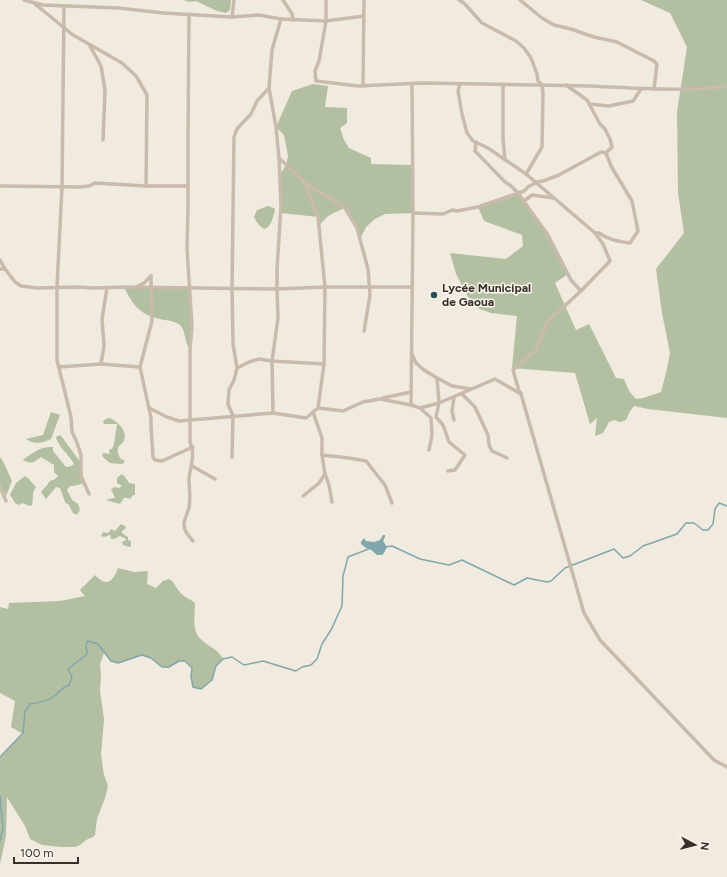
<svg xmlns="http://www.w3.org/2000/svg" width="727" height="877" viewBox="0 0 727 877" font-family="Figtree,sans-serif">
  <rect width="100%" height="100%" fill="#f1eadf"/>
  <!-- green -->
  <g fill="#b2bfa0">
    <polygon points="183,0 231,0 230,10 226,13 217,11 196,1 190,2"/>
    <polygon points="641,0 727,0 727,418 648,409 634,406 630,411 626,420 620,422 614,420 609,422 603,433 595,436 597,418 590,424 575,373 512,368 517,316 491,313 477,308 477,303 468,297 456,274 450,253 506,259 523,246 522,235 484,221 478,207 518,193 548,235 568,274 555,283 576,330 589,324 616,378 624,379 629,391 636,399 643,398 661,392 666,373 670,353 662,313 656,269 684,233 678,193 677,112 687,47 670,13"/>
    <path d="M313 84 328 86 325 107 347 108V123L340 128 344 140 349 148 371 158V164L412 165 413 213 385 214 375 219 366 227 360 239 357 228 345 208C333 213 327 215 319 226L318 217 281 213 279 176 286 165 288 156 284 135 276 127 292 91Z"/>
    <path d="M268 206 274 208 275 210C273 216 272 226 265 229 260 227 257 223 254 217L257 210Z"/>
    <path d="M124 287H189L191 310 190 349C184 342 186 332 181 326 175 320 167 321 160 319 139 314 133 305 124 287Z"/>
    <path d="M51 412 60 415 51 439C42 443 35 445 26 439L43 435Z"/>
    <path d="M110 418C118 422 128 431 124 441 122 444 119 445 118 448 117 452 119 455 120 458L125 461 124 463 121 464 110 463 103 457 102 455 103 453 110 454 109 451 110 449H112L114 444 117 424H104L103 421 106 419Z"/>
    <path d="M60 435 62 437 81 463 84 483 74 486H70L67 490 72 500 78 504 80 510 77 515 73 513 69 505 65 502 60 488 56 487 46 499 41 492C44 488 47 486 50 481L55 479 58 476 54 472V465L41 457C33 462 32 465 23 460 26 457 40 448 43 448 46 447 50 447 53 447V451L66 467 71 466 74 464C69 455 57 445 56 437Z"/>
    <polygon points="0,457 3,461 12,481 6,496 0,484"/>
    <polygon points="122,474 126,478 129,483 135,484 135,495 133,495 130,499 128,498 124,498 120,504 106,500 108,499 115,498 113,493 111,490 114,487 119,488 122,486 117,483 117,478"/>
    <path d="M25 476 28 478 36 487C31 494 34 497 32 505L30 506 22 503 19 505 15 503 10 495 16 483Z"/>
    <polygon points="121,524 125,526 126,527 125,529 122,531 122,533 128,537 128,540 131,541 131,546 129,547 123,545 122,542 126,540 126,539 120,536 114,539 111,539 110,535 109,535 105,537 101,536 103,532 108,533 111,529 115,531"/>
    <path d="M118 568 134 572 148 571 147 584 156 588 163 581 169 579C175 582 175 587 179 591 183 597 190 599 195 603 195 612 193 624 196 632 201 645 218 647 223 659L216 666 212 680 201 689 193 687 191 677 192 668 185 661H179L169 667H162L151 658 142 655 118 663 111 661 104 653 100 664 101 675 100 691 104 719 101 755 104 775 108 786 105 798 97 819 95 835 93 837 86 840 80 845 75 847H60L42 845 30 839 25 826 7 797 6 836 0 864V757L23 734 11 727 15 701 0 693V607L8 609 9 603 60 601 85 596 80 590 95 575C107 588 113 581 118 568Z"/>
  </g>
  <!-- water -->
  <polygon fill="#80a7ac" points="383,535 385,535 385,537 383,541 387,547 384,553 382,555 377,555 370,549 366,548 361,544 361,542 364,538 366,541 374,542 380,540"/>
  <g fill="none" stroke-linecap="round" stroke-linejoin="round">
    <!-- stream -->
    <g stroke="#80a7ac" stroke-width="1.5">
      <polyline points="385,547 392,546 420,559 449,565 462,560 514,585 527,578 547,582 551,581 565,568 614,549 623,558 630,556 643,546 677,534 686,523 694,523 703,530 708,530 713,524 715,509 719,503 727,506"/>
      <path d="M0 757 23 733 25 712 30 704C38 703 49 701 56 695 61 690 61 688 69 685L72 677 68 669 87 654 86 644 88 641 98 644 111 661 118 663 142 655 151 658 162 667H169L179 661H185L192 668 191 677 193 687 201 689 212 680 216 666 223 659 232 657 244 665 263 661 296 671 302 667 311 665 317 659 322 644 331 630 342 606 343 576 348 557 371 548"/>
      <polyline points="0,796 3,828 0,841"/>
    </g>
    <!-- street -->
    <g stroke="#c9bbac" stroke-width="3.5">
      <polyline points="24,0 43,5 119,8 163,13 232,17 259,15 281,19 326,21 364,16"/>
      <polyline points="283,0 292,14 293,20"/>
      <path d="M326 0V21L319 61 315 71 316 81 358 86 422 83 591 86C605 87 618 87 631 88 663 89 695 91 727 86"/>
      <polyline points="459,0 464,3 482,23 516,41 524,48 531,58 537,74 538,81 542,85 543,93 542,147 526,174"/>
      <polyline points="520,0 542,18 554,25 571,29 594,37 617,42 654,61 657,64 654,89"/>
      <polyline points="35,4 73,35 122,63 136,76 147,95 146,186"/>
      <polyline points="64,6 62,187 57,287 57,360 71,417 72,432 76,440 81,455 81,476 89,494"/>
      <path d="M189 14 188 139V209L187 249 192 326 190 349V442C196 455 190 466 189 479 189 489 191 498 189 507 188 513 184 519 184 525 184 532 189 536 193 541"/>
      <polyline points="232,17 234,0"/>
      <polyline points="90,46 101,66 105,90 103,140"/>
      <polyline points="460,84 458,91 462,114 467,133 473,141 488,148 526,174 595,233 603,244 610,261 581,291 547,322 536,350 513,370 519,391 521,393"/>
      <polyline points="503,85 503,139 505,160"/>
      <polyline points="363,86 364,0"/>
      <polyline points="589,104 609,106 633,101 641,89"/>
      <polyline points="476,142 475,151 505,182 510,185 518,193 548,235 571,280 581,291"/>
      <polyline points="305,183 345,208 357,228 368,269 370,295 364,331"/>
      <polyline points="0,186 79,187 89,186 95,183 146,186 188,186"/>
      <polyline points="524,201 532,195 554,198"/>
      <polyline points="413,213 443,214 452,210 457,211 478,207 524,191 528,187 537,182 543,181 559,175 601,152 606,153 612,147 610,139 605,129 600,124 587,100 566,85"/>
      <path d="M595 233H599C607 239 620 242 630 243L638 231 632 201 611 166 606 153"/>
      <polyline points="0,260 5,269"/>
      <polyline points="0,269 5,269 15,282 21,286 37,288 77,287 93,288 124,287 277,289 325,287 412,287"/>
      <polyline points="151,276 152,321 140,367 151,418 151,426 153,457 155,460 162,461 193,447"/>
      <polyline points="138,286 144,283 151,276"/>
      <polyline points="412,354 416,363 424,370 437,378 452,386 471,389"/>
      <polyline points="101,364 104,346 102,319 107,288"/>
      <polyline points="59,367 101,364 140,367"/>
      <polyline points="237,368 249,362 259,359 272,361 324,364"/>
      <polyline points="437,378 439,403 436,417 443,425 449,442 465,455 455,470 448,471"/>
      <polyline points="462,394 475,407 488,435 489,445 492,451 507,458"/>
      <polyline points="454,397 452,411 454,420"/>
      <polyline points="383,398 411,392"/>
      <polyline points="411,405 413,213 412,84"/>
      <polyline points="149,408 167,417 179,421 273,413 306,418 318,408 324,364 325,287 318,217 304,182 279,158"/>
      <polyline points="318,408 343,411 363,402 380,399 411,405 420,408 439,403 495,379 521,394 584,613 600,640 714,760 727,767"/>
      <polyline points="420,408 431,418 432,435 429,450"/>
      <polyline points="313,412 322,438 322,455 325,474 329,485 332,502"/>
      <polyline points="273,413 272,361 278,318 277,289 277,269 281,206 279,158 276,127 269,88 272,50 281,19"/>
      <polyline points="322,455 349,458 366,461 385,485 392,503"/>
      <polyline points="232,457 233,416 228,404 229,390 234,380 237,368 233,344 232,288 234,137 237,129 251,114 257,101 269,88"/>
      <polyline points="192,466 215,479"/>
      <polyline points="0,487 6,501"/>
      <polyline points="303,496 319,483 325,474"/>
    </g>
  </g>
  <!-- markers -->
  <circle fill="#234f56" stroke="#f9f4eb" stroke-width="1.5" cx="434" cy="295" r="4"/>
  <g text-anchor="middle" stroke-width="3" stroke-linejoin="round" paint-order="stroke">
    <!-- poi labels -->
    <g font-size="12" font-weight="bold" fill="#372f2a" stroke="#f9f4eb" text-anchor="start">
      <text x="442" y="292">Lycée Municipal<tspan x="442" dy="14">de Gaoua</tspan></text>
    </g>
  </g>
  <!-- north arrow -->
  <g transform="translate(695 845) rotate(97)" stroke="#f9f4eb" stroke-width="3" paint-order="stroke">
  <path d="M0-3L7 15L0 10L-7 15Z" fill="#372f2a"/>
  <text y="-6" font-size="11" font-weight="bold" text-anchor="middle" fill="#372f2a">N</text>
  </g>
  <!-- scale -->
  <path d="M14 857v6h64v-6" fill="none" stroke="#372f2a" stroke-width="2"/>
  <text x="20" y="857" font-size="12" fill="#372f2a" stroke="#f9f4eb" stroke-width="3" paint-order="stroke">100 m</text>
</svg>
